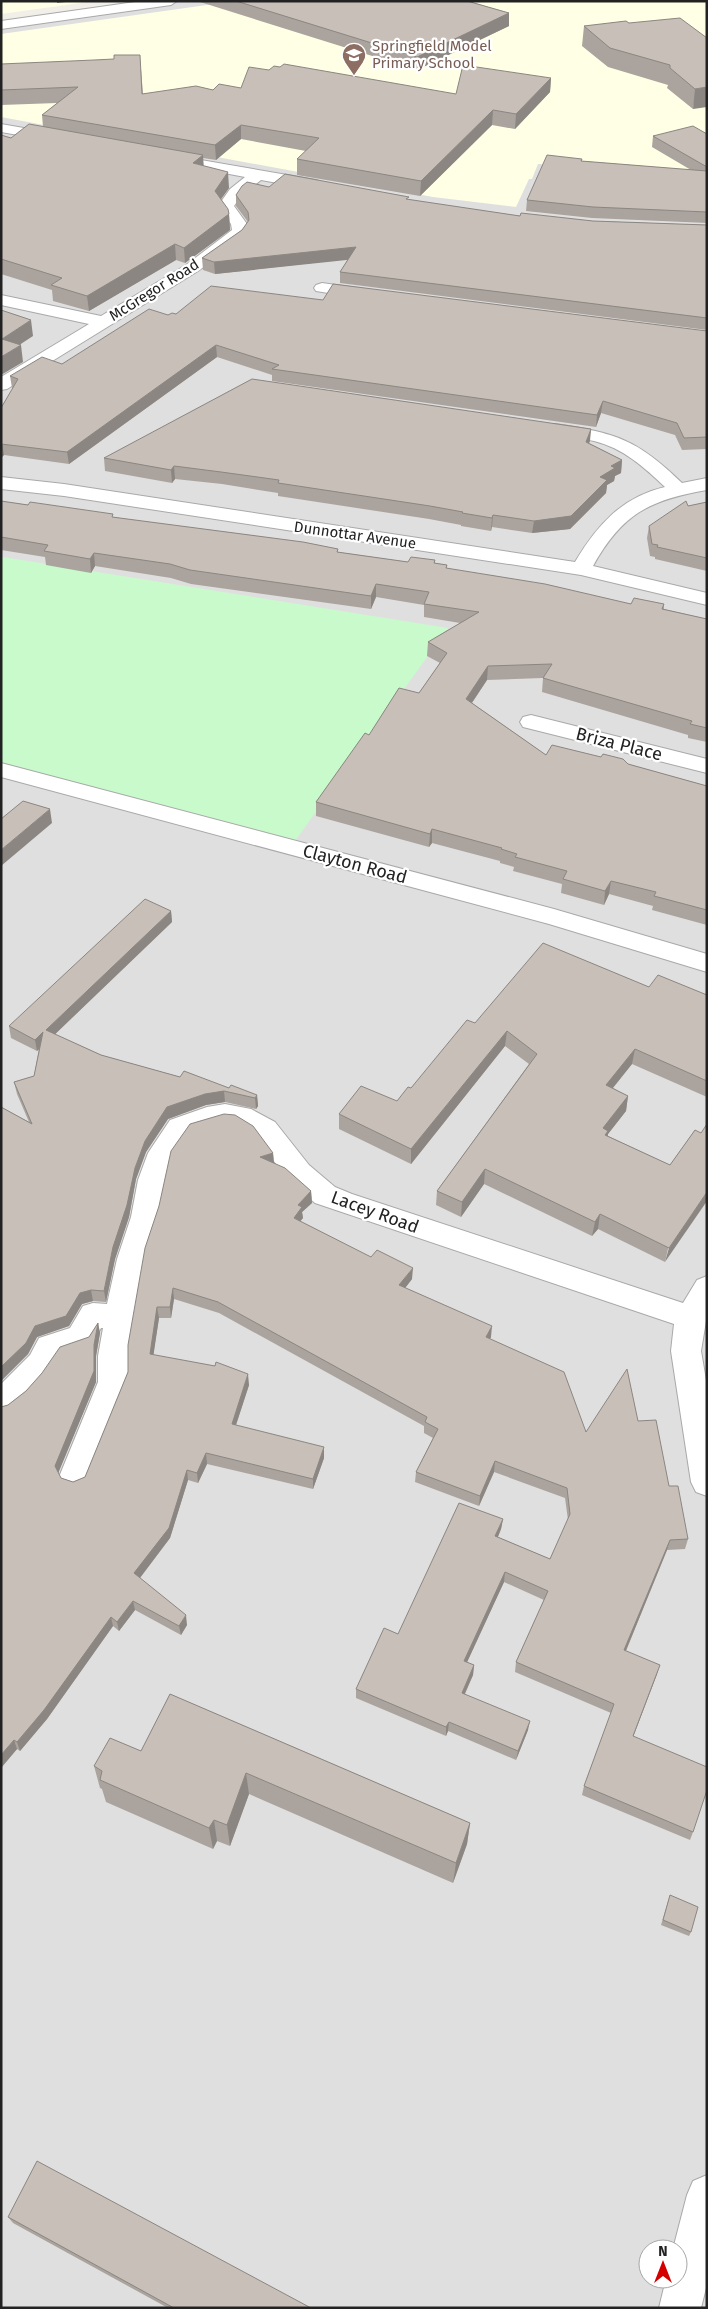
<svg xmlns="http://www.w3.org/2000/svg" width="708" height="2309" viewBox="0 0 708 2309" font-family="'Fira Sans',sans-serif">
  <rect width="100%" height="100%" fill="#f2efe9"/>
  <!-- residential -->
  <path fill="#e0dfdf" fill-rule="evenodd" d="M178 1H707V2308H1V25ZM648 2249H678V2279H648Z"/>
  <!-- education -->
  <g fill="#ffffe5">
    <polygon points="1,1 95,1 1,14"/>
    <polygon points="235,1 707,1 707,172 538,164 532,179 529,179 516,207 433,197 1,117 1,34"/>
  </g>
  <!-- park -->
  <polygon fill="#c8facc" points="3,557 448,628 295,841 1,767 1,558"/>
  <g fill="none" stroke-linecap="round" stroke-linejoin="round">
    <!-- minor casing -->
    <g stroke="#a9a9a9" stroke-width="2">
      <g id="minor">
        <polygon points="142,1 177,1 171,5 1,29 1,21"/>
        <polygon points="1,124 58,134 65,138 58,142 1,132"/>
        <polygon points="166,154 316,180 321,182 324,185 321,188 316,190 261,180 241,196 234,206 247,224 248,230 241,240 198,271 7,389 1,390 1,377 89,324 1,305 1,295 101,316 186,265 232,230 231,224 218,206 230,189 245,177 161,161 159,158 161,155"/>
        <polygon points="322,283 365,289 371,290 373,294 371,298 365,299 316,291 314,288 316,285"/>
        <path d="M555 424C616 433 637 439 682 483L707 478V490C649 500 622 514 593 566L707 593V605L581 575 64 496 1 489V477L64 484 575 562C597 525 622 497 665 487 644 467 623 448 594 441 579 438 564 437 549 433L546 429 549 425Z"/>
        <polygon points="531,715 707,759 707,773 523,727 520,722 523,717"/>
        <polygon points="1,763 554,909 707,954 707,972 549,924 1,777"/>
        <path d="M225 1104 251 1109 275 1122 309 1165 335 1187 352 1194 683 1303 697 1280 707 1276V1315L701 1351 707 1386V1496L696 1492 691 1482 671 1351 674 1324 315 1203 289 1181 255 1136 236 1125 225 1124 210 1127 190 1134 171 1162 159 1217 145 1259 128 1356V1382L86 1487 75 1491 64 1487 59 1477 98 1382V1356L103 1328H101L91 1346 61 1356C50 1377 24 1410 1 1418V1384L30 1355 39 1338 70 1328 83 1306 93 1303 107 1304 117 1259 131 1217 138 1180 148 1153 170 1120 207 1107Z"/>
        <polygon points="707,2175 707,2284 701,2308 659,2308 666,2279 678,2279 678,2249 673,2249 687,2195 693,2181"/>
      </g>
    </g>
    <!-- minor -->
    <use href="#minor" fill="#fff" fill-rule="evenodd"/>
  </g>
  <!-- wall -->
  <g fill="#aba49e">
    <polygon points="197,1 468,1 509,13 509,26 417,70"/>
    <polygon points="629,23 707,38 693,109 667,88 668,85 608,67 582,46 584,26"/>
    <polygon points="1,64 141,69 143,94 241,88 456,94 551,78 550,92 515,129 492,125 420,196 297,175 297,159 306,151 241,139 216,160 203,158 203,166 229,188 221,199 229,214 230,230 185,263 176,260 89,311 53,301 52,290 1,274 1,135 11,138 43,127 42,115 57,103 1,105"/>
    <polygon points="707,134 707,223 592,218 526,211 527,200 582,159 582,161 691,170 652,147 653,136"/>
    <polygon points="269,187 409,200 520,216 593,221 707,225 707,330 340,283 340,272 348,259 215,274 203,270 202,258 242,230 248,222 236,206 236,195"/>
    <polygon points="323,300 707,331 707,449 682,450 675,435 601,413 596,427 272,381 272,375 217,357 69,464 4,455 1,458 1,408 13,389 12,388 10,376 62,364 168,315"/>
    <polygon points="591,429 589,443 622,460 621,473 615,476 614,481 607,485 606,493 570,529 532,533 492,527 491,531 461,526 461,525 429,519 278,496 278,493 222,484 175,479 172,483 105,471 104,458"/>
    <polygon points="1,501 338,549 338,552 408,562 435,560 435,563 447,565 447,569 631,604 664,604 664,609 707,619 707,742 688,738 688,735 542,692 543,678 487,680 472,703 546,755 628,764 707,786 707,925 652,910 653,906 609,894 604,905 561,893 562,884 513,871 514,867 500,863 500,861 432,843 429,847 316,816 316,802 369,735 419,693 440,663 427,656 428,642 460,623 424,617 424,605 376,597 371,609 191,584 171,578 95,566 91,573 46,565 45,557 1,550"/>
    <polygon points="707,502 707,571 655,559 655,557 650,556 647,538 649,526 688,506"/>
    <polygon points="171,911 172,922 55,1034 101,1055 180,1077 257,1095 258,1106 256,1109 225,1102 206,1105 168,1119 146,1152 136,1179 129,1217 115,1259 106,1302 93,1301 82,1304 69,1326 37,1337 28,1354 1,1381 1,1107 29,1122 17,1094 14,1082 34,1076 39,1049 37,1051 11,1038 9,1026"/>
    <polygon points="649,987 707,995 707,1097 632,1064 613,1088 628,1096 626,1111 608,1134 608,1136 670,1165 695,1130 665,1262 598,1229 592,1236 484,1184 461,1217 436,1205 437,1191 529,1064 505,1046 411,1164 339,1129 339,1114 397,1101 411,1088 475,1023"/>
    <polygon points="273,1153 274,1163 311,1191 312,1203 302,1212 303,1218 300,1221 412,1279 405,1288 491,1337 490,1339 586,1432 638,1421 669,1486 688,1539 685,1549 667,1550 626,1651 657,1674 633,1737 693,1832 690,1840 582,1795 584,1786 611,1713 515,1672 516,1662 544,1600 504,1582 467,1662 474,1665 473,1675 465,1694 528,1730 516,1760 448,1731 446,1736 356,1698 356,1689 398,1634 503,1519 501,1529 498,1537 550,1559 568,1520 565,1498 494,1472 479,1506 415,1482 416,1472 433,1438 424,1433 424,1426 219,1313 174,1299 171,1318 159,1318 153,1355 249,1385 236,1425 324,1458 313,1489 207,1464 198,1483 188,1480 170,1538 140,1578 187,1625 181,1635 135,1610 119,1631 113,1626 47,1719 20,1751 17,1749 1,1768 8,1405 26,1391 89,1337 98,1323 100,1333 96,1356 96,1382 58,1473 61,1478 73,1482 85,1477 128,1372 128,1345"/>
    <polygon points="170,1694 470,1823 467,1844 453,1883 249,1794 230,1846 217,1841 213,1849 106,1802 102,1789 100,1788 94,1766 141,1751"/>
    <polygon points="670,1895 691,1932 689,1936 661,1925"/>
    <polygon points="8,2217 311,2308 168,2308 13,2223"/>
  </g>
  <!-- shaded-wall -->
  <g fill="#8b8681">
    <polygon points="57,1 74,1 57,3"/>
    <polygon points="509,13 509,26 417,70 417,57"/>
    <polygon points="551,78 550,92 515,129 516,114"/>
    <polygon points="707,87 707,107 693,109 695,89"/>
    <polygon points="493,110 492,125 420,196 421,181"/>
    <polygon points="241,125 241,139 216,160 215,145"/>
    <polygon points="203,155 204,170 193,163"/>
    <polygon points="228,172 229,188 216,206 215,191"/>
    <polygon points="229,214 230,230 185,263 184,248"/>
    <polygon points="175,244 176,260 89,311 87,296"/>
    <polygon points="356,247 356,259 215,274 214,262"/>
    <polygon points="31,320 33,336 4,355 2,339"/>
    <polygon points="21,345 23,362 1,375 1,357"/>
    <polygon points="216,345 217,357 69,464 67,452"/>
    <polygon points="603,401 601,413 596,427 597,415"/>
    <polygon points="591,429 590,441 584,454 586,442"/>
    <polygon points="2,443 4,455 1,458 1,444"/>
    <polygon points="622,460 621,473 615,476 614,481 607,485 606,493 570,529 532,533 534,521 600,477 611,466"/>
    <polygon points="174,466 175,479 172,483 171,470"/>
    <polygon points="493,515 492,527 491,531 492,518"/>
    <polygon points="94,553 95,566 91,573 90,559"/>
    <polygon points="376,584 376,597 371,609 371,596"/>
    <polygon points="488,666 487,680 465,713 466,699"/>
    <polygon points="50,809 52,823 1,866 1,850"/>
    <polygon points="432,829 432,843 429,847 430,834"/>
    <polygon points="611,881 609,894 604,905 605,891"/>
    <polygon points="171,911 172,922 48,1041 46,1030"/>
    <polygon points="507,1031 505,1046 411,1164 411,1149"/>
    <polygon points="43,1032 45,1044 37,1051 35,1040"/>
    <polygon points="635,1049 632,1064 603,1100 606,1085"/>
    <polygon points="224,1091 225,1102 206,1105 168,1119 146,1152 136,1179 129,1217 115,1259 106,1302 104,1291 113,1247 135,1168 145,1141 167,1107 205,1094"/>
    <polygon points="257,1095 258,1106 256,1109 255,1098"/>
    <polygon points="628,1096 626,1111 608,1134 606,1146 603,1128"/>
    <polygon points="273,1153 274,1164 260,1157"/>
    <polygon points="485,1169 484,1184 461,1217 462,1202"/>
    <polygon points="311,1191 312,1203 302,1212 303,1218 294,1229 294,1218 298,1205"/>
    <polygon points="707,1192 707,1201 665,1262 669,1248"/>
    <polygon points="600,1214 598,1229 592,1236 595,1222"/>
    <polygon points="413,1268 412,1279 399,1296 399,1285"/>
    <polygon points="173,1288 174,1299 171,1318 170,1307"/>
    <polygon points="91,1290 93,1301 82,1304 69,1326 37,1337 28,1354 1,1381 1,1367 35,1326 80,1293"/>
    <polygon points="157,1307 159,1318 152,1365 150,1354"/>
    <polygon points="98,1323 100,1333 96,1356 96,1382 57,1476 55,1466 94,1345"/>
    <polygon points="492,1326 491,1337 485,1348 486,1337"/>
    <polygon points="248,1374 249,1385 233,1434 232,1424"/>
    <polygon points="324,1447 324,1458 313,1489 313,1479"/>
    <polygon points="206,1453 207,1464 198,1483 197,1473"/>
    <polygon points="495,1461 494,1472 479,1506 480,1496"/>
    <polygon points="187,1470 188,1480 170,1538 136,1583 134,1573"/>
    <polygon points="503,1519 501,1529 494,1546 495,1536"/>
    <polygon points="670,1540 667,1550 622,1660 624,1650"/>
    <polygon points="505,1572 504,1582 463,1671 464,1661"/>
    <polygon points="133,1601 135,1610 119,1631 117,1622"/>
    <polygon points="186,1615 187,1625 181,1635 179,1626"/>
    <polygon points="111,1617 113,1626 47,1719 20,1751 17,1742"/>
    <polygon points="474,1665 473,1675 461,1702 462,1693"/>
    <polygon points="660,1665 657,1674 630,1745 633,1736"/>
    <polygon points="530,1721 528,1730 516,1760 518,1751"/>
    <polygon points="449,1722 448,1731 446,1736 446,1727"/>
    <polygon points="14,1740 17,1749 1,1768 1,1755"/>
    <polygon points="246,1773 249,1794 230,1846 227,1825"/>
    <polygon points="214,1820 217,1841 213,1849 209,1828"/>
    <polygon points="470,1823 467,1844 453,1883 456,1863"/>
  </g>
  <!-- building -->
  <g fill="#c7bfb8" stroke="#8b8681">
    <polygon points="236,1 467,1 509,13 417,57"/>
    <polygon points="680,18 707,38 707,87 695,89 670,68 670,65 610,48 584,26 626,21 629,23"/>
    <polygon points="114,55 140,55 142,94 196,86 213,90 219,84 241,88 249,67 269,70 274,66 280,67 284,64 456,94 463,65 551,78 516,114 493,110 421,181 297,159 319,138 241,125 215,145 42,115 78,87 1,90 1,64 94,60 114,59"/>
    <polygon points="29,124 203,155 193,163 228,172 215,191 228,209 229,214 184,248 175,244 87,296 51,285 62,278 1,259 1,135 11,138"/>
    <polygon points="693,126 707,134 707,167 653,136"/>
    <polygon points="547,155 582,159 581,161 707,171 707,212 593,207 527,200"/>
    <polygon points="285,174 409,197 406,199 520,216 521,213 593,221 707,225 707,318 340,272 356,247 214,262 202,258 242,230 249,220 248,212 236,195 242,186 247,182 269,187"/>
    <polygon points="333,284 707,331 707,437 684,438 677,423 603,401 597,415 272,369 279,365 216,345 67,452 1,444 1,408 18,379 10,376 42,357 62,364 149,309 168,315 172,313 176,314 211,286 323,300"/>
    <polygon points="1,310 31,320 2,339 21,345 1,357"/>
    <polygon points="252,379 591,429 586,442 622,460 611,466 615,468 600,477 607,480 571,516 534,521 493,515 492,518 462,513 463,512 430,506 278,483 279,480 221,472 174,466 171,470 104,458"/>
    <polygon points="1,501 28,505 30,502 113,514 112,517 303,542 338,549 337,552 408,562 411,557 435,560 434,563 447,565 446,568 545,584 631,604 634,598 664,604 662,609 707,619 707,728 690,724 692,721 543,678 552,664 488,666 466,699 546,755 552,745 601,757 603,754 623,759 628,764 707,786 707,910 654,896 656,892 611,881 605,891 563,879 567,871 515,857 517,854 501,849 502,848 432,829 430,834 316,802 365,733 369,735 399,688 419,693 447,653 428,642 479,612 424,604 429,592 376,584 371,596 190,570 170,564 94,553 90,559 44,551 48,545 1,537"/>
    <polygon points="686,501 688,506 707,502 707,558 657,547 658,545 652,544 649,526"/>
    <polygon points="23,801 50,809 1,850 1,819"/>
    <polygon points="145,899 171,911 46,1030 101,1055 180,1077 184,1071 229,1088 231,1085 257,1095 255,1098 224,1091 205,1094 167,1107 145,1141 135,1168 127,1205 113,1247 104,1291 91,1290 80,1293 66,1316 35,1326 26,1343 1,1367 1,1107 32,1124 14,1082 34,1076 43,1032 35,1040 9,1026"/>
    <polygon points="543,943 649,987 658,975 707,995 707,1081 635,1049 606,1085 628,1096 603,1128 608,1131 605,1135 670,1165 695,1130 701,1133 707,1124 707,1192 669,1248 600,1214 595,1222 485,1169 462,1202 437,1191 537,1054 507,1031 411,1149 339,1114 361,1086 397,1101 408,1087 411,1088 467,1020 475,1023"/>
    <polygon points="224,1114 235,1115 253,1126 273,1153 260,1157 285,1168 311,1191 298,1205 302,1207 294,1218 371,1257 377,1250 413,1268 399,1285 492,1326 486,1337 564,1372 586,1432 627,1369 638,1421 656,1420 669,1486 678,1486 688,1539 670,1540 624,1650 660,1665 633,1736 707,1767 707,1790 693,1832 584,1786 614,1704 516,1662 548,1591 505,1572 464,1661 474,1665 462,1693 530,1721 518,1751 449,1722 446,1727 356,1689 384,1628 398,1634 459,1503 503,1519 495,1536 550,1559 570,1514 567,1488 495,1461 480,1496 416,1472 438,1429 425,1422 427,1417 218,1302 173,1288 170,1307 157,1307 150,1354 215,1366 216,1362 248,1374 232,1424 324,1447 313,1479 206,1453 197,1473 187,1470 169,1528 134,1573 186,1615 179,1626 133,1601 117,1622 111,1617 44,1710 17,1742 14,1740 1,1755 1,1407 8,1405 26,1391 42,1373 60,1347 89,1337 98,1323 94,1345 94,1371 55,1466 61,1478 73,1482 85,1477 128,1372 128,1345 145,1248 159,1206 171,1151 190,1124"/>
    <polygon points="170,1694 470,1823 456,1863 246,1773 227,1825 214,1820 209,1828 100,1780 102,1771 94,1766 110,1738 141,1751"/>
    <polygon points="670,1895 698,1907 691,1932 663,1920"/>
    <polygon points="37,2161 311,2308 174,2308 8,2217"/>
  </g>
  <!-- icons -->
  <defs>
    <g id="school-pin" transform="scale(1.25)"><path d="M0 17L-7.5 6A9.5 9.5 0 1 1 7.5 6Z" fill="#8d6e63" stroke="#fff"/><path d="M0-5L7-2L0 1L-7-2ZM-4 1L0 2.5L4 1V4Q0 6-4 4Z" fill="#fff"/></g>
  </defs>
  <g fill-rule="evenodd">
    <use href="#school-pin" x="354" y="55"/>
  </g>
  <g text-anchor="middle" stroke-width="4.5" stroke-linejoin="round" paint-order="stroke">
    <!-- far-education labels -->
    <g font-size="15" fill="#785e54" stroke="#fff" text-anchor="start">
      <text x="372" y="51">Springfield Model<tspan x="372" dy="17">Primary School</tspan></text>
    </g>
    <!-- far-street labels -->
    <g font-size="15" fill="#222" stroke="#fff">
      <text transform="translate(154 290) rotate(-32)" y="5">McGregor Road</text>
      <text transform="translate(355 535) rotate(8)" y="5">Dunnottar Avenue</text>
    </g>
    <!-- street labels -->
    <g font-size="18" fill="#222" stroke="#fff">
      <text transform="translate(619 744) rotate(14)" y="6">Briza Place</text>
      <text transform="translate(355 864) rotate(15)" y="6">Clayton Road</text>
      <text transform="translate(375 1212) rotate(20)" y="6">Lacey Road</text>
    </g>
  </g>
  <!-- border -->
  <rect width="708" height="2309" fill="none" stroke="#222222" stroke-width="5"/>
  <!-- north arrow -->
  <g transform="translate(663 2264)"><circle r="24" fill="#ffffff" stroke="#a7a7a7"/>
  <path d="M0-4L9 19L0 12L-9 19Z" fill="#d40000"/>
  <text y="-8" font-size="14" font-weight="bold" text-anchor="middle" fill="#222222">N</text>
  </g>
</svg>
